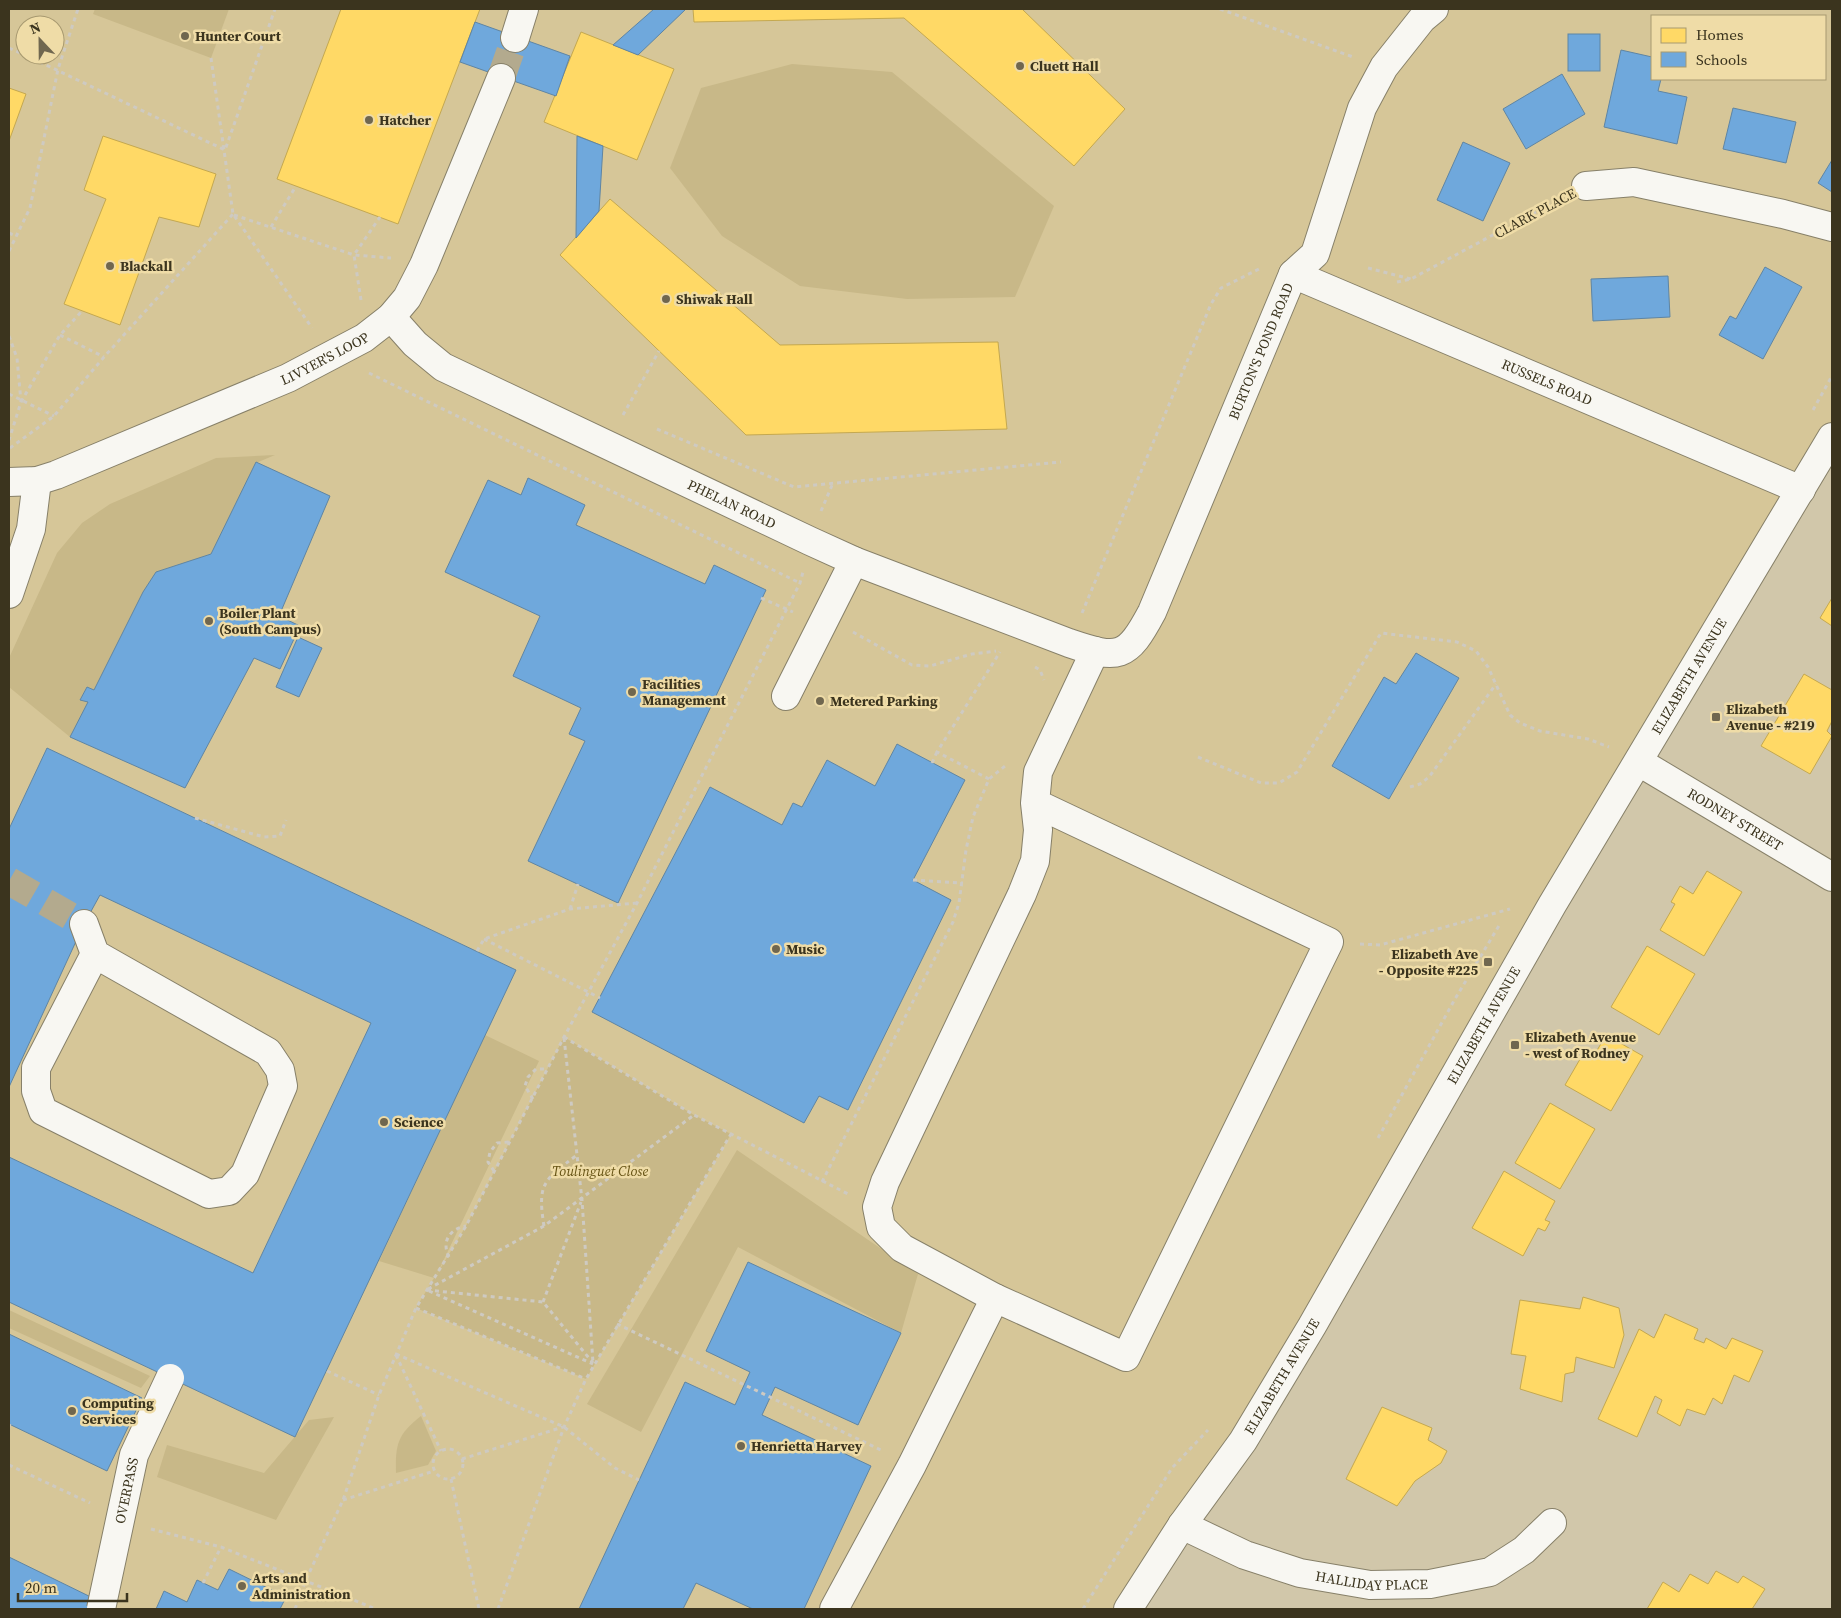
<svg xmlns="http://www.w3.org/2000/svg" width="1841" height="1618" viewBox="0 0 1841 1618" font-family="'Source Serif 4',serif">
  <rect width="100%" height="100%" fill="#d1c7aa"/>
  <!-- built -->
  <path fill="#d6c698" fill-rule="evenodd" d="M9 9H1832V437L1128 1609H9ZM1652 16H1825V79H1652ZM25 25H55V55H25Z"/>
  <!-- green -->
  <g fill="#c8b888">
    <polygon points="95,9 229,9 211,58 93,14"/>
    <polygon points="792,64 892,72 1054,206 1015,297 907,299 800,286 722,236 670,168 701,88"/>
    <polygon points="275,455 256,463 211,554 156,572 143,592 94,690 87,687 80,699 88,702 70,737 9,687 9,658 57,553 82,523 110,504 216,458"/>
    <polygon points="485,1035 539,1061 437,1274 466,1226 564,1037 694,1115 731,1134 586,1379 416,1308 434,1278 379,1261"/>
    <polygon points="737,1150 918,1274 901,1333 738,1247 641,1432 587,1404"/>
    <polygon points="9,1310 150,1376 141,1388 9,1328"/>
    <path d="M421 1416 436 1451 428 1465 396 1473C395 1444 398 1434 421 1416Z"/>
    <polygon points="334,1417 276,1520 157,1477 167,1445 264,1473 309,1420"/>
  </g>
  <!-- homes -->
  <g fill="#ffd966" stroke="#c4a850">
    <polygon points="341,9 480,9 398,224 277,179"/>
    <polygon points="693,9 1022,9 1125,109 1074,166 904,18 694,22"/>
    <polygon points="581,32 674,69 637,160 544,122"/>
    <polygon points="9,88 26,94 9,141"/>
    <polygon points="103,136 216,174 199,227 159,217 120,325 64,304 106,199 84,190"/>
    <polygon points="610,199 780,345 998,342 1007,429 746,435 560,255"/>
    <polygon points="1832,598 1832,626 1820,618"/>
    <polygon points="1804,674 1832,690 1832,721 1827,731 1832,736 1810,774 1761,746"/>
    <polygon points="1707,871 1742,892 1704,956 1660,930 1675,904 1671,902 1680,886 1693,894"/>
    <polygon points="1647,946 1695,974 1659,1035 1611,1007"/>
    <polygon points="1606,1035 1643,1056 1611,1111 1565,1085 1583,1054 1592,1059"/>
    <polygon points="1550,1103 1595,1129 1560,1189 1515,1163"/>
    <polygon points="1504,1171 1555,1201 1545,1220 1550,1222 1545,1231 1538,1228 1523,1256 1472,1228"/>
    <polygon points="1583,1297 1619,1308 1624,1335 1614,1368 1576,1357 1574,1372 1565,1374 1562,1402 1520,1389 1526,1356 1511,1354 1520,1300 1580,1309"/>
    <polygon points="1665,1314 1698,1329 1694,1339 1704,1343 1706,1338 1726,1349 1732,1338 1763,1351 1749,1382 1734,1375 1722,1404 1713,1398 1705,1415 1687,1409 1680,1426 1657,1413 1662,1400 1655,1396 1637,1437 1598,1419 1639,1329 1654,1338"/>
    <polygon points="1382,1407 1432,1428 1428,1440 1447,1451 1441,1463 1415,1481 1397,1506 1346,1479"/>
    <polygon points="1716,1571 1738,1583 1743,1576 1765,1589 1752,1609 1647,1609 1663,1582 1679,1592 1690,1574 1708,1584"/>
  </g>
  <!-- schools -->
  <g fill="#6fa8dc" stroke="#5f85a3">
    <polygon points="654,9 686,9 638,55 613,45"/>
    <polygon points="475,22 570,56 556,96 460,62"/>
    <rect x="1568" y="34" width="32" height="37"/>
    <polygon points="1621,50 1652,57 1652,79 1661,79 1658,91 1687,97 1677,144 1604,127"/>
    <polygon points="1562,74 1585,114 1526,149 1503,109"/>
    <polygon points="1733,108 1796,122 1786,163 1723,149"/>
    <polygon points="577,136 603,146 599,211 576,238"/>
    <polygon points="1463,142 1510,163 1483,221 1437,200"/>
    <polygon points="1832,160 1832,192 1818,183"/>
    <polygon points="1765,267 1802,287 1763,359 1719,335 1730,316 1736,319"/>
    <polygon points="1668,276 1670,317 1593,321 1591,279"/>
    <polygon points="256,462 330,496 279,616 300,626 280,669 254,658 185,788 70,737 88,702 80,700 87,687 94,690 143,592 156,572 211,554"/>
    <polygon points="528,478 585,505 576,525 705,584 714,565 766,590 618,903 528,861 585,741 569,734 581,708 513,676 540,616 445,572 488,480 521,495"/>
    <polygon points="298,637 322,648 299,697 276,687"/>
    <polygon points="1416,653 1459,678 1389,799 1332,766 1384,677 1396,684"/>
    <polygon points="897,744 965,780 913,880 951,900 848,1110 819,1096 804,1123 592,1012 710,787 782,825 793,803 802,807 827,760 875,786"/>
    <polygon points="47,748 516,970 295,1437 9,1302 9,1157 253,1273 371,1023 100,895 84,924 9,1087 9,829"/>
    <polygon points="748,1262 901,1333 858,1425 775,1387 762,1415 871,1466 804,1609 753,1609 696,1583 683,1609 579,1609 685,1382 735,1405 750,1372 706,1351"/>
    <polygon points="9,1334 142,1398 107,1471 9,1424"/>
    <polygon points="9,1557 99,1601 95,1609 9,1609"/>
    <polygon points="229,1569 286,1597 280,1609 156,1609 164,1591 187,1602 197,1580 218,1590"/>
  </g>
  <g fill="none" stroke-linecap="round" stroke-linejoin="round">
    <!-- minor-tunnel -->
    <g stroke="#b3aa8e" stroke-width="28" stroke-dasharray="28 14" stroke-linecap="butt">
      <polyline points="501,78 515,38"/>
      <polyline points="9,881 84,924"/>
    </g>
    <!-- minor casing -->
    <g stroke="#878069" stroke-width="30">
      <g id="minor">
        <polyline points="515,38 524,9"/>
        <polyline points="1586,186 1634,182 1783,214 1832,227"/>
        <path id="s1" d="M1293 274 1801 490"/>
        <path id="s2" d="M391 317 415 344 443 367 810 541 854 561 1069 643C1119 660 1127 659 1152 612L1293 274 1315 254 1362 108 1384 67 1422 19 1434 9"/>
        <path id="s3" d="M9 482 37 481 56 475 288 378 364 338 391 317 407 298 424 265 501 78"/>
        <polyline points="9,594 31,529 37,481"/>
        <polyline points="786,696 854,561"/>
        <path id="s4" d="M1639 762 1832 877"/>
        <polyline points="1035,803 1329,942 1126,1357 995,1298 902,1248 881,1227 877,1207 885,1182 1022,894 1035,861 1038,830 1035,803 1038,772 1095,651"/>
        <polyline points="84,924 95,954 268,1052 280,1070 283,1086 245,1174 229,1191 209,1194 43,1111 36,1091 36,1068 95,954"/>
        <path id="s5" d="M1182 1525 1245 1555 1300 1573 1370 1585 1430 1584 1490 1572 1524 1550 1552 1523"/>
        <polyline points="834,1609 912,1465 995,1298"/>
      </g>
    </g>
    <!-- major casing -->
    <g stroke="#878069" stroke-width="30">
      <g id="major">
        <path id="s6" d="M1128 1609 1182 1525 1243 1441 1312 1326 1552 905 1832 437"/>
      </g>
    </g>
    <!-- path -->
    <g stroke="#cecac2" stroke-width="3" stroke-dasharray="4 4" stroke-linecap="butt">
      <polyline points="1220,9 1353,57"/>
      <polyline points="9,48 25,55"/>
      <polyline points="25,55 225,150 275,9"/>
      <polyline points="211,58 233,214 312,328"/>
      <polyline points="234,215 354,255 391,258"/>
      <polyline points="271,227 296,186"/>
      <polyline points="9,233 16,236"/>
      <polyline points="9,251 30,208 58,69 78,9"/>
      <polyline points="1368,268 1411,279"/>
      <polyline points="1397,282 1411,279 1558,200"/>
      <polyline points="361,300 354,255 380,217"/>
      <polyline points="60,335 104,357"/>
      <polyline points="9,336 17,358 21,402 9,440"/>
      <polyline points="369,373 800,583"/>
      <polyline points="9,394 54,416"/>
      <polyline points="21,402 60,335 82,311"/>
      <polyline points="1813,410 1832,376"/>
      <polyline points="623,415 659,351"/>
      <polyline points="657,429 794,487 1061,462"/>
      <polyline points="10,448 54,416 104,357 233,214"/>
      <polyline points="821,511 833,483"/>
      <polyline points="761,598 793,612"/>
      <polyline points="1082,613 1211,304 1221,288 1259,269"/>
      <polyline points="853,632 912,665 930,666 972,654 996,651"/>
      <polyline points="1035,667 1040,670 1044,680"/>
      <polyline points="1198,757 1261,783 1279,783 1297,772 1381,633 1457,642 1476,651 1488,667 1510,715 1520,723 1540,731 1588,739 1609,747"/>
      <polyline points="932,763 937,752"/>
      <polyline points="989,779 937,752 1000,652"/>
      <polyline points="1410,787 1420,784 1429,777 1496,684"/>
      <polyline points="195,818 264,837 280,836 286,820"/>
      <polyline points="913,880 963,883"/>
      <polyline points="570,909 578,884"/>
      <polyline points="484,939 600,998"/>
      <polyline points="1360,944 1380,945 1510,909"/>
      <polyline points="477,951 484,939 570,909 637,903"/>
      <polyline points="564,1037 694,1115 848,1194"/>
      <polyline points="564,1038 582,1200 593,1363"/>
      <polyline points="533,1099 525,1086 528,1077 536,1069 548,1069"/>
      <polyline points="1378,1138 1455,999 1500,924"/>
      <polyline points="494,1171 488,1162 490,1152 497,1143 509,1142"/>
      <polyline points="822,1182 953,922 959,903 966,850 973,817 989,779 1005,766"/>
      <path d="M544 1226C537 1183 544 1180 577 1155"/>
      <path d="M449 1257C441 1241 450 1229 466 1226"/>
      <polyline points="428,1289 544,1226 694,1115"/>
      <polyline points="427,1290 543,1302 593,1363"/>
      <polyline points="429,1291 593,1364"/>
      <polyline points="543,1302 581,1202"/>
      <polyline points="416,1308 586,1379"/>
      <polyline points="617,1324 883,1451"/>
      <polyline points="396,1354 564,1427 615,1468 639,1480"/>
      <polyline points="396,1355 441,1451"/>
      <polyline points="327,1371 379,1395"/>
      <polyline points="9,1427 10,1424"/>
      <circle cx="448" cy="1464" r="15"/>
      <polyline points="462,1459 563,1427"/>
      <polyline points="9,1465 90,1503"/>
      <polyline points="451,1479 479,1609"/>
      <polyline points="343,1500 434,1471"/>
      <polyline points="151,1529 221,1547 376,1609"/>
      <polyline points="203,1583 221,1547"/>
      <polyline points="295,1609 305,1582 343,1500 379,1395 416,1308 466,1226 564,1037 637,903 800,583 803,572"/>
      <polyline points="498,1609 564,1427 586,1379 731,1134"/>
      <polyline points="1083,1609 1172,1468 1208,1430"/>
    </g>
    <!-- minor -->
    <use href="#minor" stroke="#f8f7f2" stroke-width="28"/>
    <!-- major -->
    <use href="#major" stroke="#f8f7f2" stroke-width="28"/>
    <!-- minor-bridge casing -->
    <g stroke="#878069" stroke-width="30" stroke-linecap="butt">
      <g id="minor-bridge">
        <path id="s7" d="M101 1609 134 1455 170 1378"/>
      </g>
    </g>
    <!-- minor-bridge -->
    <use href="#minor-bridge" stroke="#f8f7f2" stroke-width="28"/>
  </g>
  <!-- markers -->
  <g fill="#70674f" stroke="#efdca7" stroke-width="2">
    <circle cx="185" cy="36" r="5"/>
    <circle cx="1020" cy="66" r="5"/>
    <circle cx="369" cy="120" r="5"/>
    <circle cx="110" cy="266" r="5"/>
    <circle cx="666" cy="299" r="5"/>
    <circle cx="209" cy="621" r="5"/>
    <circle cx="632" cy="692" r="5"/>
    <circle cx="820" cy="701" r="5"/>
    <rect x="1711" y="712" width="10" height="10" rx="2.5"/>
    <circle cx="776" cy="949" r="5"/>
    <rect x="1483" y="957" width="10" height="10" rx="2.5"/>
    <rect x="1510" y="1040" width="10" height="10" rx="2.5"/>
    <circle cx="384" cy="1122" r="5"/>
    <circle cx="72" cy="1411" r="5"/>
    <circle cx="741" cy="1446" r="5"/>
    <circle cx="242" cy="1586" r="5"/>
  </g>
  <g text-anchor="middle" stroke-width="5" stroke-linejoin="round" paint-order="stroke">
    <!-- poi labels -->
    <g font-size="14" font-weight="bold" fill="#3b341e" stroke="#efdca7" text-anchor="start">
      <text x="195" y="41">Hunter Court</text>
      <text x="1030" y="71">Cluett Hall</text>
      <text x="379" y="125">Hatcher</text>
      <text x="120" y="271">Blackall</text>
      <text x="676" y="304">Shiwak Hall</text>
      <text x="219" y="618">Boiler Plant<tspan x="219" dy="16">(South Campus)</tspan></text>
      <text x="642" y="689">Facilities<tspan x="642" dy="16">Management</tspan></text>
      <text x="830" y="706">Metered Parking</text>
      <text x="1726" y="714">Elizabeth<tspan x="1726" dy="16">Avenue - #219</tspan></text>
      <text x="786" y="954">Music</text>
      <text x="1478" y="959" text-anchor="end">Elizabeth Ave<tspan x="1478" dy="16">- Opposite #225</tspan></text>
      <text x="1525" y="1042">Elizabeth Avenue<tspan x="1525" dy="16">- west of Rodney</tspan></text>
      <text x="394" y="1127">Science</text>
      <text x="82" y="1408">Computing<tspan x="82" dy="16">Services</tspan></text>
      <text x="751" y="1451">Henrietta Harvey</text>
      <text x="252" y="1583">Arts and<tspan x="252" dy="16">Administration</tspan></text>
    </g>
    <!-- street labels -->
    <g font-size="14" fill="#3b341e" stroke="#efdca7">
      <text transform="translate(1535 213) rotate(-28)" y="5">CLARK PLACE</text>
      <text dy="5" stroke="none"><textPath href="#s2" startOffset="1144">BURTON'S POND ROAD</textPath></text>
      <text dy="5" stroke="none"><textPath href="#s3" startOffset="341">LIVYER'S LOOP</textPath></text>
      <text dy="5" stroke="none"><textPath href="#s1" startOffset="276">RUSSELS ROAD</textPath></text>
      <text dy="5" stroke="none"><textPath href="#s2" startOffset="392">PHELAN ROAD</textPath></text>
      <text dy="5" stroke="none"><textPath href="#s6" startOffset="1089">ELIZABETH AVENUE</textPath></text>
      <text dy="5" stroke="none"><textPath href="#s4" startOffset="112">RODNEY STREET</textPath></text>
      <text dy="5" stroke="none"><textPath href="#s6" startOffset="684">ELIZABETH AVENUE</textPath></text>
      <text dy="5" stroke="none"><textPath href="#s6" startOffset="279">ELIZABETH AVENUE</textPath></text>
      <text dy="5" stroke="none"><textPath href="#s7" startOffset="121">OVERPASS</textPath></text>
      <text dy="5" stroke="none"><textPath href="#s5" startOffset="200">HALLIDAY PLACE</textPath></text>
    </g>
    <!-- park labels -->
    <g font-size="14" font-style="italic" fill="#665314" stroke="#efdca7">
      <text x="600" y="1176">Toulinguet Close</text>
    </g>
  </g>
  <!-- border -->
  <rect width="1841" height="1618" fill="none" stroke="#3b341e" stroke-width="20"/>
  <!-- legend -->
  <rect x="1651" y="15" width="175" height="65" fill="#efdca7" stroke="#a79970"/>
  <rect x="1661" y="28" width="25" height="15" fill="#ffd966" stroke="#a79970"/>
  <text x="1696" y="40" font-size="15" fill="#3b341e">Homes</text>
  <rect x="1661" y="52" width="25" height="15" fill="#6fa8dc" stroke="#a79970"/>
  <text x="1696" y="65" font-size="15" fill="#3b341e">Schools</text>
  <!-- north arrow -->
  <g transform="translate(40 40) rotate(338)"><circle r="24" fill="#efdca7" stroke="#a79970"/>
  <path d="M0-4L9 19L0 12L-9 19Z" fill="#70674f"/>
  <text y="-8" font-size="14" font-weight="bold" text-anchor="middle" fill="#3b341e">N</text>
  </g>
  <!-- scale -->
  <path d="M18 1593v8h109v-8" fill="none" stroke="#3b341e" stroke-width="2.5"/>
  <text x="25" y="1593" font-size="15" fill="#3b341e" stroke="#efdca7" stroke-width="4" paint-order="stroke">20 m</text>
</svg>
